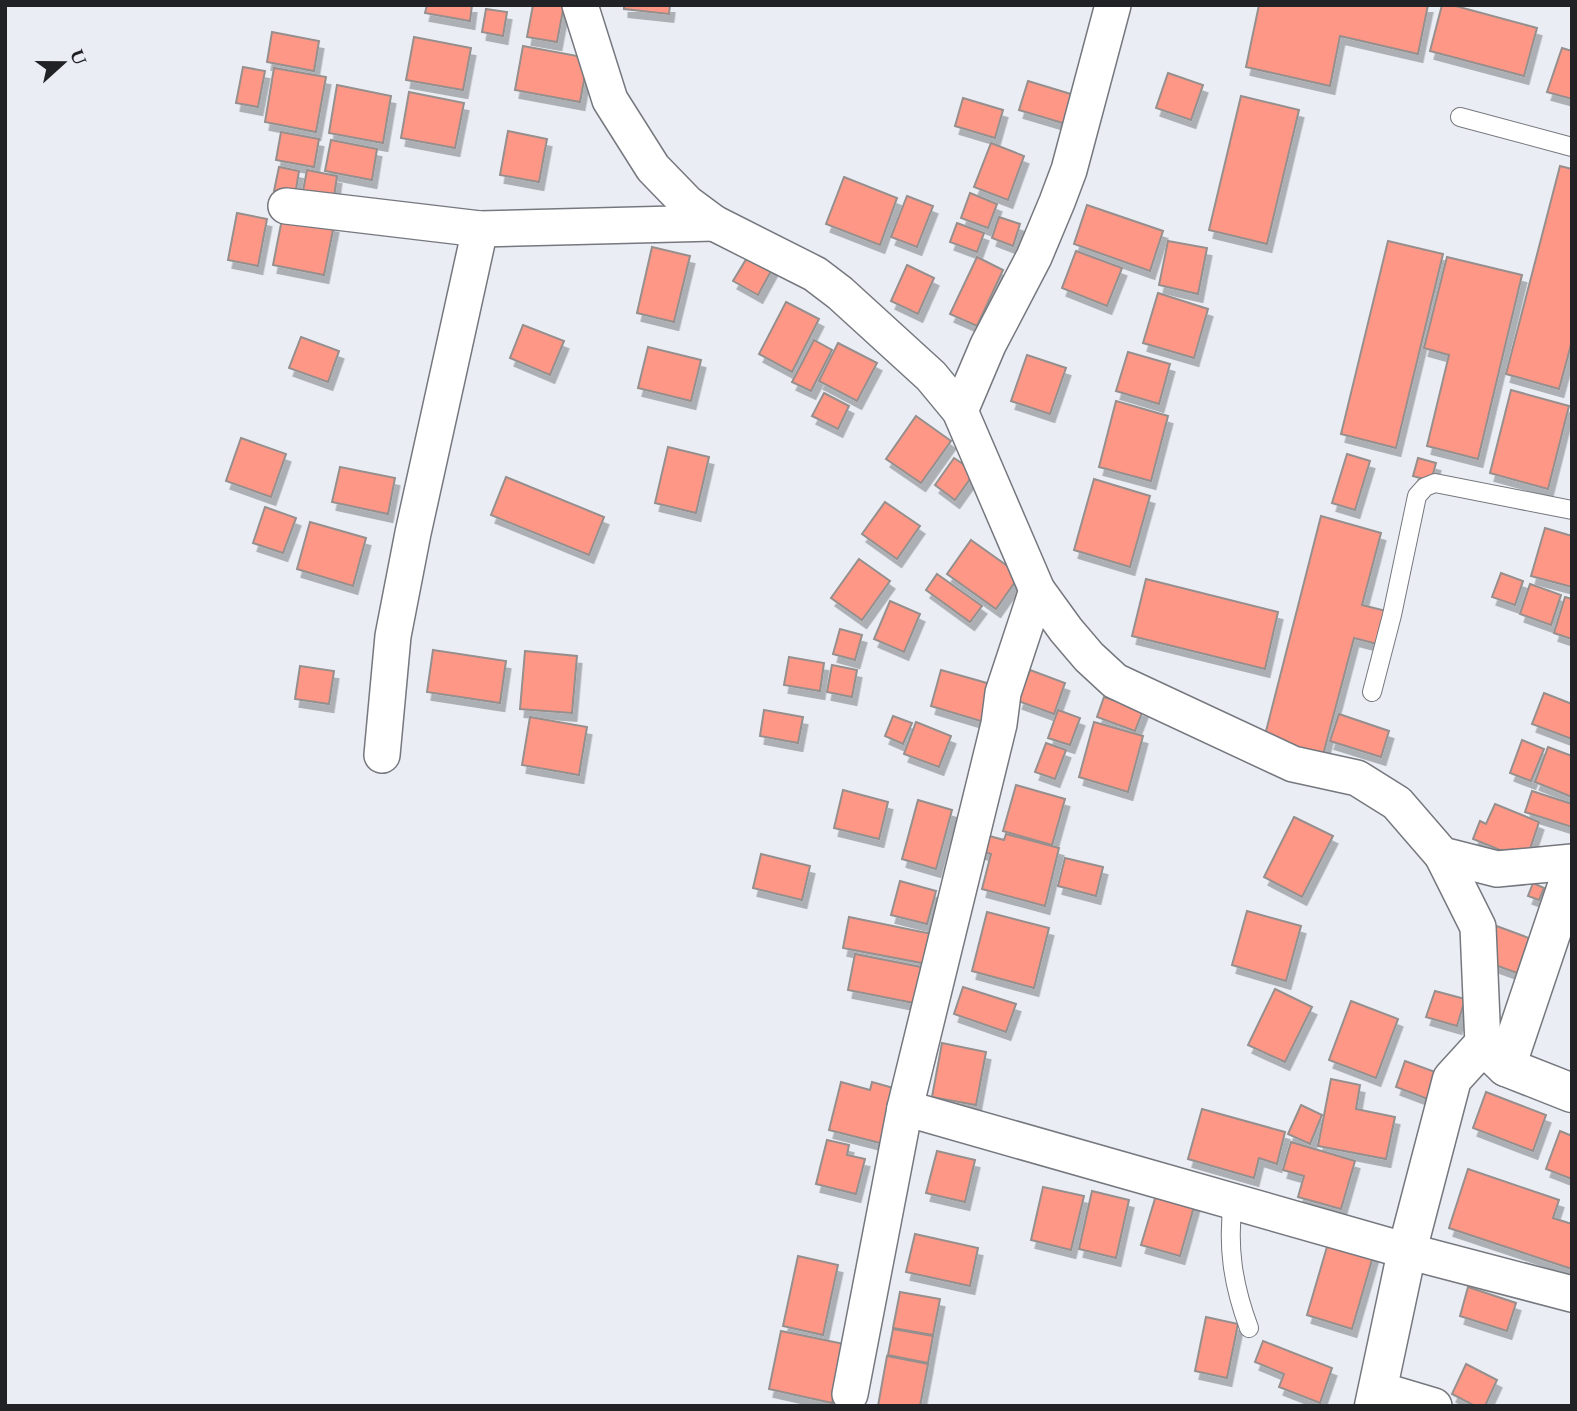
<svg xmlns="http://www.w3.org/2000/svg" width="1577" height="1411" viewBox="0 0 1577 1411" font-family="Spectral,serif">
  <defs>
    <filter id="shadow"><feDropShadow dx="4.5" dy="8" stdDeviation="0" flood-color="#0004"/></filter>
  </defs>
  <rect width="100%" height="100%" fill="#eaeef4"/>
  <!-- building -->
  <g fill="#ff9787" stroke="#968f8d" stroke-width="2" filter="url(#shadow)">
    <polygon points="427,5 472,5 470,21 425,13"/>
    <polygon points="533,5 564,5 557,42 527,37"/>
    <polygon points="624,5 670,5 669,14 624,9"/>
    <polygon points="1259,5 1428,5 1418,54 1340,36 1330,86 1246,67"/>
    <polygon points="1442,5 1452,5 1537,28 1524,76 1430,51"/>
    <polygon points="486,9 507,12 503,36 482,32"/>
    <polygon points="272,32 319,41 314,71 267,62"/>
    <polygon points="414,37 471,48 463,90 406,80"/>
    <polygon points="523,46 588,58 580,102 515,90"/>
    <polygon points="1562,48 1572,51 1572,99 1547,92"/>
    <polygon points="243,67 265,71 258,107 236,103"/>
    <polygon points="274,68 326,77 316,132 265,122"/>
    <polygon points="1168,73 1203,85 1191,120 1156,108"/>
    <polygon points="1028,81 1074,95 1066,124 1019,110"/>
    <polygon points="337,85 391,96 383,143 329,133"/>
    <polygon points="409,92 464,103 455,148 401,138"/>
    <polygon points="1241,96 1299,110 1267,244 1209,230"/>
    <polygon points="963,98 1003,110 995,138 955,126"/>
    <polygon points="508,131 547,139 539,182 500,175"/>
    <polygon points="281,132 319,139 314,167 276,160"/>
    <polygon points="331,140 377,149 372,180 325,171"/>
    <polygon points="991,143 1024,156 1008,200 974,187"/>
    <polygon points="1560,166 1572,169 1572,341 1559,389 1506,374"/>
    <polygon points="279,167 299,171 295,195 274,191"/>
    <polygon points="307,170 337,176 334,197 303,191"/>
    <polygon points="844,177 897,198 880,245 826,224"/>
    <polygon points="970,193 997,204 988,228 961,218"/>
    <polygon points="907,196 933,206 917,247 891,237"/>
    <polygon points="1087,205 1163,231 1150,271 1074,244"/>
    <polygon points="237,213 267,219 258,266 228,260"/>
    <polygon points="283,214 334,225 324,275 273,265"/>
    <polygon points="999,217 1020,224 1013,246 992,238"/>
    <polygon points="957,223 984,233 977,252 950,242"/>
    <polygon points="1168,241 1207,248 1198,294 1159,285"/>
    <polygon points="1388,241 1443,254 1396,448 1341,434"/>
    <polygon points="652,247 690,256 674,322 637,313"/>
    <polygon points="753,248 776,262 758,295 733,281"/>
    <polygon points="1076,251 1122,268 1107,306 1062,288"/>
    <polygon points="977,257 1003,270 977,326 950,314"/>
    <polygon points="1447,257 1522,275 1478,459 1427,446 1449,355 1424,348"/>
    <polygon points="907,265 934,278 918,314 891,301"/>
    <polygon points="1158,293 1208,309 1194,358 1143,343"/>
    <polygon points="786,302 819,319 792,372 759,354"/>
    <polygon points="523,325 564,341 550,375 510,358"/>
    <polygon points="301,337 339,351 328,382 289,368"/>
    <polygon points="814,340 832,350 811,391 792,382"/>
    <polygon points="838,343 877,363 857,401 819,381"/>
    <polygon points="648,347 701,360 691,401 638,388"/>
    <polygon points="1128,352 1170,364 1159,404 1116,391"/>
    <polygon points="1027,355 1066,368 1050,414 1011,401"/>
    <polygon points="1511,390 1569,406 1548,489 1490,473"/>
    <polygon points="824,393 849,406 838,429 812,416"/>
    <polygon points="1116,401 1168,416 1151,481 1099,467"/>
    <polygon points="916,416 951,441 921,483 886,459"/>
    <polygon points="241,438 286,454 271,497 226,481"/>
    <polygon points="668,447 709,457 696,513 655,503"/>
    <polygon points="1347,454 1370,461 1355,510 1332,503"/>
    <polygon points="954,458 975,472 955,500 935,485"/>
    <polygon points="1418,458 1436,463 1431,481 1413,476"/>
    <polygon points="340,467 395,478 388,514 332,502"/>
    <polygon points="506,477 604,517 589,555 491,515"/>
    <polygon points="1094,479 1150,496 1130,567 1074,550"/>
    <polygon points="885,502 920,526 897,559 862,534"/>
    <polygon points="265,507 296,518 283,553 253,543"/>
    <polygon points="1321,516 1381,533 1362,605 1386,611 1377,644 1354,638 1323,755 1264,739"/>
    <polygon points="310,522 366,538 353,586 297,569"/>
    <polygon points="1545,528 1572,536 1572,587 1531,576"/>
    <polygon points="971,540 1020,575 996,609 947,574"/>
    <polygon points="859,559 890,581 862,620 831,598"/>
    <polygon points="1501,573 1523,581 1515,605 1492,597"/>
    <polygon points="937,574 982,606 970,622 926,590"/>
    <polygon points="1146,579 1278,612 1265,669 1132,636"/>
    <polygon points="1530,584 1561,595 1551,625 1520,614"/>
    <polygon points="1565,597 1572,599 1572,639 1554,633"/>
    <polygon points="890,601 920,614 904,652 874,639"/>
    <polygon points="840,629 862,635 855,660 833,654"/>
    <polygon points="433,650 506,661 500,703 427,692"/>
    <polygon points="525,651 577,656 572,713 520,709"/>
    <polygon points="789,657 824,663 820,691 784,685"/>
    <polygon points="832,665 857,670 852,697 827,692"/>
    <polygon points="300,666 334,671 329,704 295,699"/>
    <polygon points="941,670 994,685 984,722 931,706"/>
    <polygon points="1030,670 1065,683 1054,714 1018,701"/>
    <polygon points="1544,693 1572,704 1572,739 1532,724"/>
    <polygon points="1104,697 1143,710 1135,731 1097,717"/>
    <polygon points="764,710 803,717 798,743 760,736"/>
    <polygon points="1058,710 1080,718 1070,745 1048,738"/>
    <polygon points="1339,714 1389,731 1381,757 1330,741"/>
    <polygon points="893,716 912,723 903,744 885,736"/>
    <polygon points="530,717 587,727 579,775 522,765"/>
    <polygon points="916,722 951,736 939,767 904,754"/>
    <polygon points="1094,722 1143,736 1128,792 1079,777"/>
    <polygon points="1522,740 1544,749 1531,781 1510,773"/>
    <polygon points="1046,743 1066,750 1055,779 1035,772"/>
    <polygon points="1548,747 1572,756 1572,797 1535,782"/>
    <polygon points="1016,785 1065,799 1052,845 1003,831"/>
    <polygon points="843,790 888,802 879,839 834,828"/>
    <polygon points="1532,791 1572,804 1572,827 1525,812"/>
    <polygon points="918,800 952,810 936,869 902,859"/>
    <polygon points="1495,804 1539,822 1530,849 1500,850 1473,839 1480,821 1486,824"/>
    <polygon points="1294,817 1333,836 1302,897 1264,877"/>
    <polygon points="1006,834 1059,848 1045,906 982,889 991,854 981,851 986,835 1004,840"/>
    <polygon points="761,854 810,866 802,900 753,888"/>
    <polygon points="1065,858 1103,867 1096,896 1058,886"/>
    <polygon points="900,881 936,891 927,924 891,915"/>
    <polygon points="1533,883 1544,888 1539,900 1528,896"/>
    <polygon points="1247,911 1301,926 1286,981 1232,965"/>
    <polygon points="987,912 1049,928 1034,988 972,971"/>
    <polygon points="849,917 932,934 927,964 843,948"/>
    <polygon points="1491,924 1529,938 1517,973 1487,962"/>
    <polygon points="855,954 926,968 919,1004 848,990"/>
    <polygon points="963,987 1016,1004 1006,1032 954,1014"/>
    <polygon points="1275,989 1312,1007 1285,1062 1248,1045"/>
    <polygon points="1435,991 1465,999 1457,1026 1426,1017"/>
    <polygon points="1351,1001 1398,1019 1376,1078 1329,1060"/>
    <polygon points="942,1043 986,1052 976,1105 932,1097"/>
    <polygon points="1405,1061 1438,1073 1428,1099 1396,1087"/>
    <polygon points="1331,1079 1360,1085 1356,1109 1395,1117 1386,1159 1318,1146"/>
    <polygon points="841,1082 870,1090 872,1082 897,1089 884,1144 829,1130"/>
    <polygon points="1486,1092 1546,1115 1533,1151 1473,1128"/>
    <polygon points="1301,1105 1322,1115 1310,1144 1288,1134"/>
    <polygon points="1202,1109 1285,1132 1277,1164 1259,1158 1254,1178 1188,1159"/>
    <polygon points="1560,1131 1572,1136 1572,1179 1546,1169"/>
    <polygon points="827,1140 849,1145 847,1155 865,1159 856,1194 816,1184"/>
    <polygon points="1291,1142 1355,1161 1341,1209 1298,1197 1304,1176 1283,1170"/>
    <polygon points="937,1151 975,1160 965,1202 926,1193"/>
    <polygon points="1468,1169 1559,1200 1553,1218 1572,1224 1572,1269 1449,1228"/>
    <polygon points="1043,1187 1084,1196 1071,1250 1031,1240"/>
    <polygon points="1092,1191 1129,1200 1116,1258 1079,1249"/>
    <polygon points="1157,1192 1195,1203 1180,1256 1141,1245"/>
    <polygon points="915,1234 978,1248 970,1286 906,1272"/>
    <polygon points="1329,1240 1374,1253 1352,1329 1307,1315"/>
    <polygon points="798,1256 838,1265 823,1335 783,1326"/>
    <polygon points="1468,1287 1516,1303 1507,1331 1460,1316"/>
    <polygon points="900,1292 940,1299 933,1335 893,1328"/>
    <polygon points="1206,1317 1238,1324 1227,1378 1195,1371"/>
    <polygon points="893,1329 933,1336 928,1363 888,1355"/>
    <polygon points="781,1331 844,1344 832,1403 769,1389"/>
    <polygon points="1263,1341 1332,1368 1320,1403 1279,1387 1284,1374 1255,1362"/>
    <polygon points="887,1356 928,1364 920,1406 878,1406"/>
    <polygon points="1466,1364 1497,1380 1485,1406 1475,1406 1452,1394"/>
  </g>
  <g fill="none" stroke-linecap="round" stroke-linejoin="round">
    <!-- service casing -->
    <g stroke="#75787e" stroke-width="20">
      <g id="service">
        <polyline points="1460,117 1572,147"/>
        <polyline points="1372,692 1392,615 1417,496 1425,487 1435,483 1572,510"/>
        <path d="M1233 1201C1227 1247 1233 1285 1249 1328"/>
      </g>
    </g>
    <!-- minor casing -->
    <g stroke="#75787e" stroke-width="38">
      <g id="minor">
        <polyline points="580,5 610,100 653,168 687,203 714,223 815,274 840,293 931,376 960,411 1037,590 1066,630 1089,657 1115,681 1293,764 1357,778 1397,803 1442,855 1497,869 1572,862"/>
        <polyline points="286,206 480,229 714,223"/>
        <polyline points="960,411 988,345 1034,257 1057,202 1069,170 1113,5"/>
        <polyline points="382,755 393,636 413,533 480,229"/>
        <polyline points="1442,855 1478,927 1483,1045"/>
        <polyline points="905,1108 1407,1251 1572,1294"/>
        <polyline points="1377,1389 1434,1406"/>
        <polyline points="850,1394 905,1108 999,724 1003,693 1037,590"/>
      </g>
    </g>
    <!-- tertiary casing -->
    <g stroke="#75787e" stroke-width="41">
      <g id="tertiary">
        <polyline points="1506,1067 1572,871"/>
        <polyline points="1374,1406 1407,1251 1452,1079 1483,1045 1506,1067 1572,1093"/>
      </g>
    </g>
    <!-- service -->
    <use href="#service" stroke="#fff" stroke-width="18"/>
    <!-- minor -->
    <use href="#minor" stroke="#fff" stroke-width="35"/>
    <!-- tertiary -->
    <use href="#tertiary" stroke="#fff" stroke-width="38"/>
  </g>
  <!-- border -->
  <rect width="1577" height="1411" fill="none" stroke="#212225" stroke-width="14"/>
  <!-- north arrow -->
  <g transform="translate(63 63) rotate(69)" stroke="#eaeef4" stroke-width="5" paint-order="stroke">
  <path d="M0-5L12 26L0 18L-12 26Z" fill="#212225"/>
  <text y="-10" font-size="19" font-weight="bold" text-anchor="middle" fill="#212225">U</text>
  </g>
</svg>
